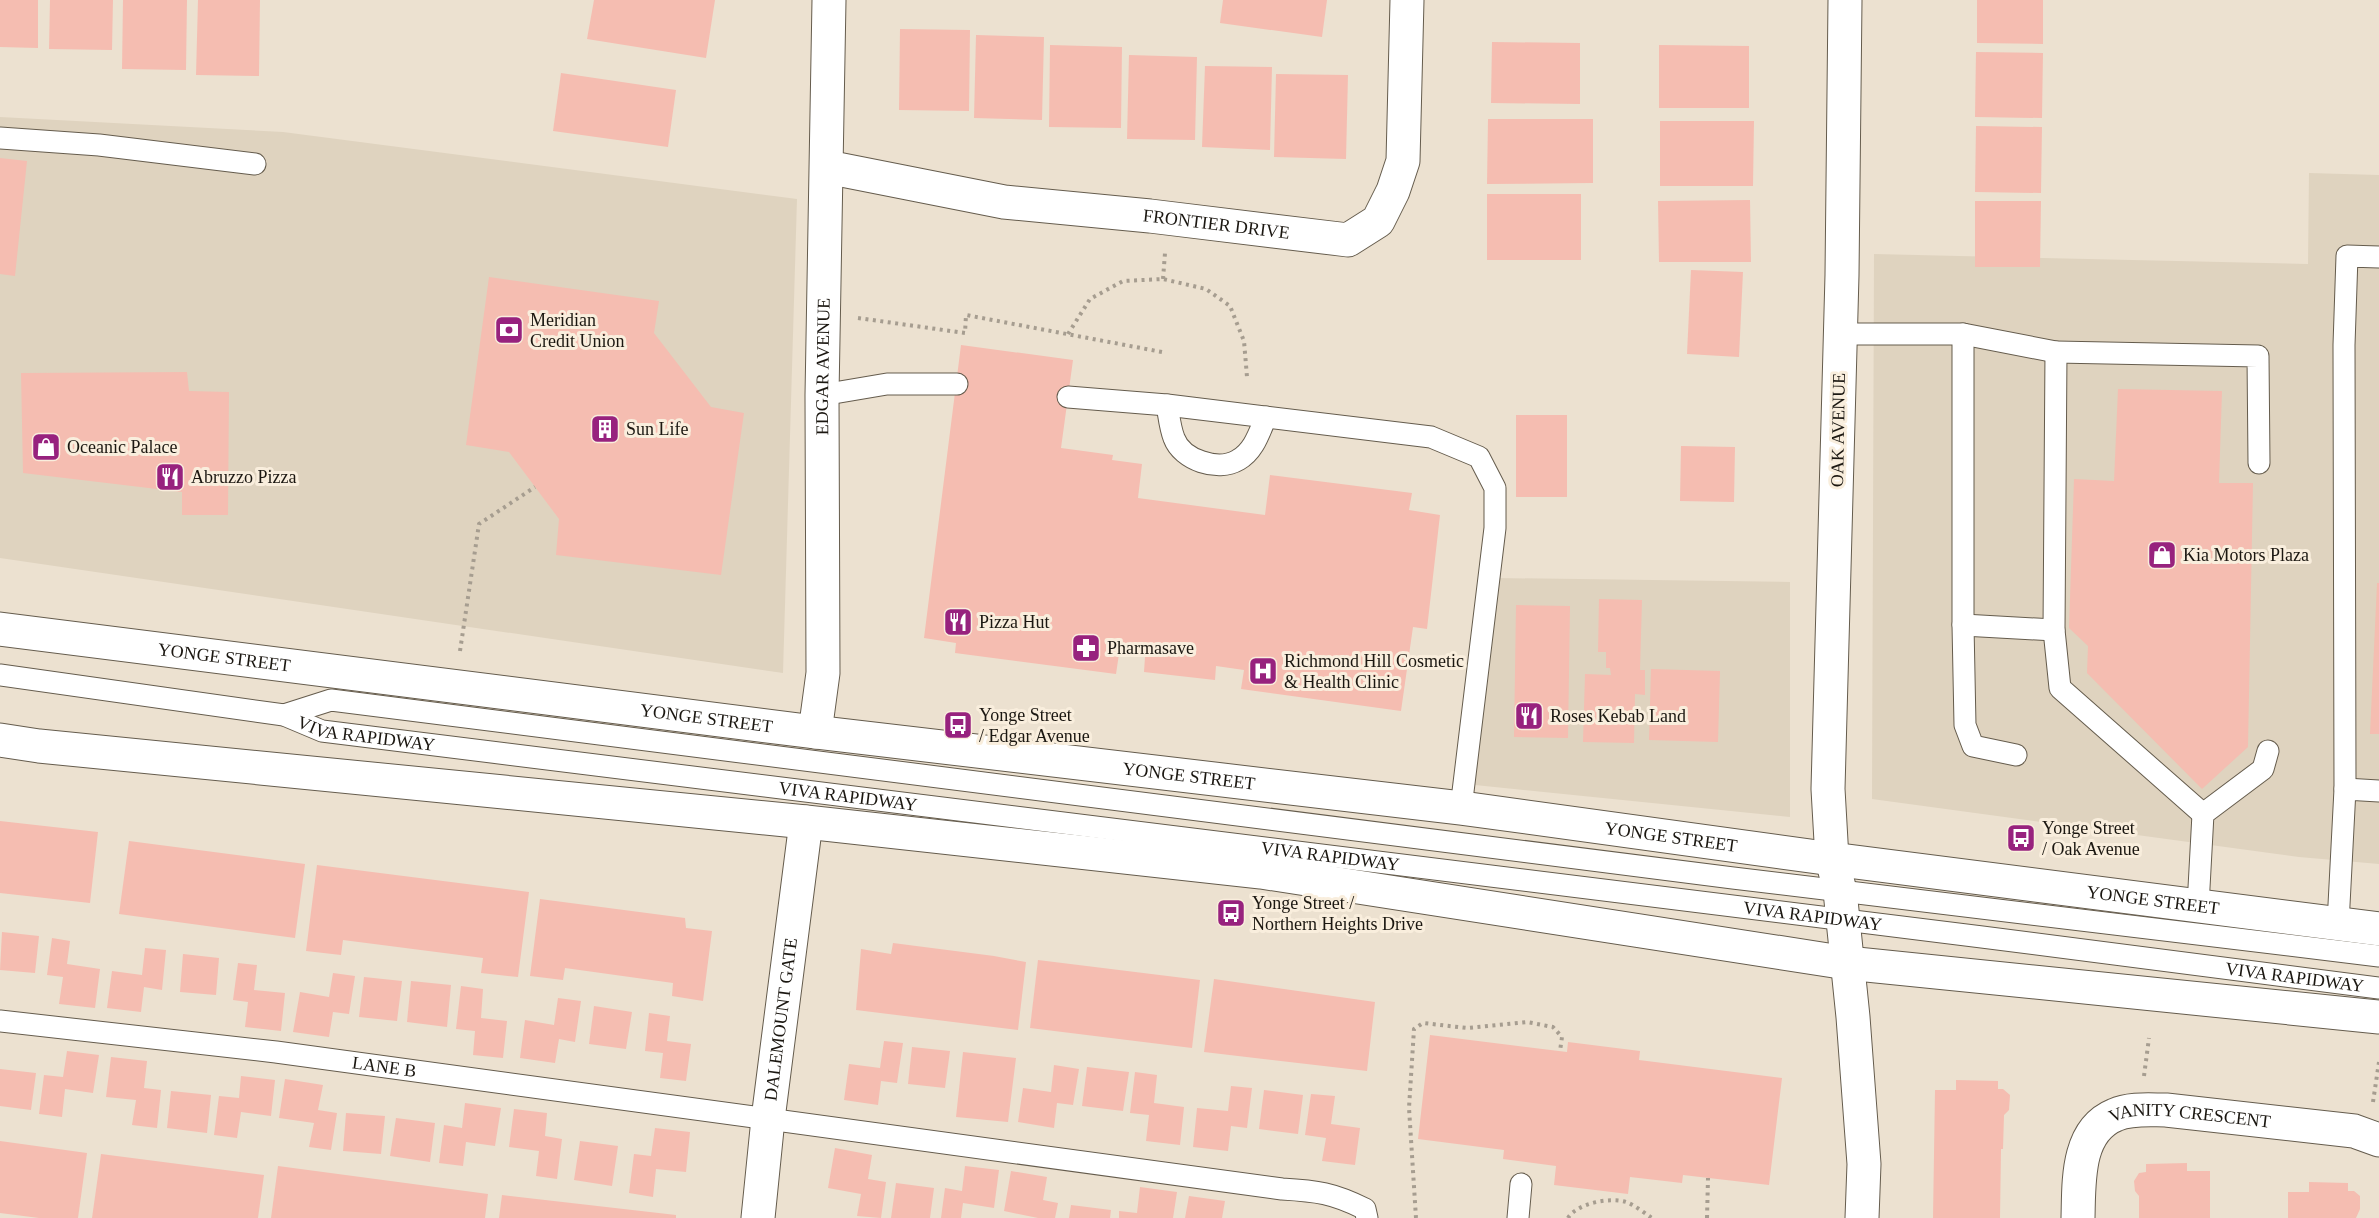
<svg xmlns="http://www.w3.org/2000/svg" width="2379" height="1218" viewBox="0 0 2379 1218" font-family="Georgia,serif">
  <rect width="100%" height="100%" fill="#ece1d0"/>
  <!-- commercial -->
  <g fill="#dfd3bf">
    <polygon points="0,117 283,132 797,199 783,673 0,558"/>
    <polygon points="2309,173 2379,175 2379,864 2299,857 1872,799 1874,254 2308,264"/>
    <polygon points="1497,578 1790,582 1790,817 1475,785"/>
  </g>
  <!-- building -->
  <g fill="#f5bdb1">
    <polygon points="0,0 38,0 38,48 0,47"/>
    <polygon points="50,0 113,0 112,50 49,49"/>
    <polygon points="123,0 187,0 186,70 122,69"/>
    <polygon points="198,0 260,0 259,76 196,75"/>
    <polygon points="594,0 715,0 706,58 587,39"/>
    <polygon points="1223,0 1327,0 1322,37 1220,23"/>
    <polygon points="1977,0 2043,0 2043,44 1977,43"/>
    <polygon points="900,29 970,30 969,111 899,110"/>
    <polygon points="976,35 1044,37 1042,120 974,118"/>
    <polygon points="1492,42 1580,43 1580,104 1491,103"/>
    <polygon points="1050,45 1122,47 1121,128 1049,127"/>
    <polygon points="1659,45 1749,46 1749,108 1659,108"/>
    <polygon points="1976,52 2043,53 2042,118 1975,117"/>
    <polygon points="1129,55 1197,57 1195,140 1127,139"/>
    <polygon points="1205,66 1272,67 1270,150 1202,147"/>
    <polygon points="561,73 676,90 668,147 553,131"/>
    <polygon points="1276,74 1348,75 1346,159 1274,157"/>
    <polygon points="1488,119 1593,119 1593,183 1487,184"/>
    <polygon points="1660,121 1754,121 1753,186 1660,186"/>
    <polygon points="1976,126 2042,127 2041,193 1975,192"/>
    <polygon points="0,158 27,161 15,276 0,274"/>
    <rect x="1487" y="194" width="94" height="66"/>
    <polygon points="1750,200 1751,262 1659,262 1658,201"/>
    <polygon points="1975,201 2041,201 2040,267 1975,267"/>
    <polygon points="1691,270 1743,272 1739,357 1687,354"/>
    <polygon points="489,277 659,301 654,333 711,407 744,413 721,575 556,555 559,519 509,452 466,445"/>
    <polygon points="961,345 1073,360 1061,448 1113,455 1112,460 1142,464 1138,498 1265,515 1270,475 1412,493 1409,510 1440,515 1427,629 1413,627 1401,711 1241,689 1244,670 1216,666 1215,680 1144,672 1145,657 1119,654 1116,674 955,653 956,643 924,638"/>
    <polygon points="187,372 189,391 229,392 228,515 182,515 182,492 23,473 21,373"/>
    <polygon points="2118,389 2222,391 2219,483 2253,483 2248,747 2202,789 2087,673 2088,646 2069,628 2074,479 2114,481"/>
    <rect x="1516" y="415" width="51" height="82"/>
    <polygon points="1681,446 1735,447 1734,502 1680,501"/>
    <polygon points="2377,583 2379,583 2379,734 2370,734"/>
    <polygon points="1599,599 1642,600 1640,670 1645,670 1645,695 1635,694 1634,743 1583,742 1585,674 1611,675 1610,668 1606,668 1606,652 1598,652"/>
    <polygon points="1516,605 1570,606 1568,738 1514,737"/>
    <polygon points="1651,669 1720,671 1718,742 1649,740"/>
    <polygon points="0,821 98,832 90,903 0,893"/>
    <polygon points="129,841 305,864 295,938 119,914"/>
    <polygon points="317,865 529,892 518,977 481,973 483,958 343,940 341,955 306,951"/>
    <polygon points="540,899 685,918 686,928 712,931 703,1001 672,996 673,983 565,968 563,980 530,976"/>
    <polygon points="2,932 39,936 35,973 0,970"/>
    <polygon points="52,938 70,941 67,964 100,969 95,1008 59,1004 63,977 47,975"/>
    <polygon points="893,943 994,956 1026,962 1018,1030 856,1010 861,949 891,954"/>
    <polygon points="145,948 166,950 162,990 144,987 141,1012 107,1008 112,971 142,975"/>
    <polygon points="183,954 219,958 216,995 180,992"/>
    <polygon points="1038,960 1200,980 1192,1048 1030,1028"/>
    <polygon points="238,963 257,965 254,990 285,993 281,1031 245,1027 248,1002 233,1000"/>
    <polygon points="333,973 355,976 349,1014 333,1012 329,1037 293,1032 300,992 329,997"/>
    <polygon points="364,977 402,981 397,1021 359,1017"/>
    <polygon points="1214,979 1375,1002 1367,1071 1204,1052"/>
    <polygon points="411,981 451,985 447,1027 407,1022"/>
    <polygon points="461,986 483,989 481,1018 507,1021 503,1058 473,1055 475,1031 456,1029"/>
    <polygon points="558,998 581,1001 575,1042 559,1039 555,1063 520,1058 525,1020 554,1025"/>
    <polygon points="594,1006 632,1012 626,1049 589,1044"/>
    <polygon points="649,1013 670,1016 667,1041 691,1044 686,1081 660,1078 663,1053 645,1051"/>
    <polygon points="1430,1035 1567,1052 1568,1042 1640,1051 1639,1060 1782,1078 1769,1185 1683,1175 1682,1183 1630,1177 1628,1194 1554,1185 1556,1166 1503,1159 1504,1150 1418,1139"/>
    <polygon points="884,1041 903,1043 897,1083 881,1081 878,1105 844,1100 849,1064 880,1068"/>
    <polygon points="912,1047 950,1051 945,1088 908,1084"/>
    <polygon points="67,1051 99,1055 93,1093 65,1089 62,1117 39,1114 44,1075 63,1077"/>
    <polygon points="963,1052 1016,1058 1008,1122 956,1117"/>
    <polygon points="111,1057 147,1061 144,1088 161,1090 157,1128 132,1125 136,1100 106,1097"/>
    <polygon points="1054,1065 1079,1069 1073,1105 1057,1103 1054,1128 1018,1122 1023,1088 1051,1092"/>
    <polygon points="1087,1067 1129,1072 1123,1111 1082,1106"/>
    <polygon points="0,1069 36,1073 31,1110 0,1106"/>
    <polygon points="1135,1072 1157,1075 1154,1103 1184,1107 1180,1145 1146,1141 1149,1115 1130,1113"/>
    <polygon points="241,1076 275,1080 271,1116 241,1112 237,1138 214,1135 219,1096 239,1098"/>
    <polygon points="285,1079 323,1085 318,1110 337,1113 331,1150 309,1147 314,1123 279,1118"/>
    <polygon points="1956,1080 1998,1081 1998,1089 2003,1089 2010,1095 2009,1110 2004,1115 2003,1149 2001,1149 2000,1218 1933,1218 1935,1090 1956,1090"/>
    <polygon points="1231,1086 1252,1088 1247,1128 1231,1126 1228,1151 1193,1147 1197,1108 1228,1111"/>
    <polygon points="1264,1090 1303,1095 1298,1134 1259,1129"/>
    <polygon points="171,1091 211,1095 207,1133 167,1128"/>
    <polygon points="1311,1094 1335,1096 1331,1124 1360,1128 1355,1165 1322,1161 1326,1138 1305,1135"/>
    <polygon points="465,1103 501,1108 495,1146 466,1142 463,1166 439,1163 444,1125 462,1128"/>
    <polygon points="514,1109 547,1113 545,1136 562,1139 557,1179 536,1176 539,1151 509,1147"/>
    <polygon points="346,1113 385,1116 381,1154 343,1151"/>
    <polygon points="396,1118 435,1123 430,1162 390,1156"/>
    <polygon points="655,1128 690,1132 686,1172 656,1169 653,1197 629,1193 634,1154 651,1156"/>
    <polygon points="0,1141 87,1153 78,1218 39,1218 0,1213"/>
    <polygon points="580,1141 618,1146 612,1186 574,1180"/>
    <polygon points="835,1148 872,1155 868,1179 886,1182 881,1218 857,1216 861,1194 828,1188"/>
    <polygon points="101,1154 264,1175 258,1218 92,1218"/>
    <polygon points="2187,1163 2187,1171 2210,1171 2210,1218 2139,1218 2139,1196 2135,1191 2134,1181 2139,1173 2146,1172 2146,1164"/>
    <polygon points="278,1166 488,1194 485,1218 271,1218"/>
    <polygon points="965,1166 999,1170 994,1208 963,1203 961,1218 941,1218 945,1188 962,1191"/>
    <polygon points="1011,1171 1047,1177 1043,1200 1058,1203 1055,1218 1038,1218 1004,1211"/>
    <polygon points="2309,1182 2348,1183 2348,1191 2354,1191 2360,1196 2360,1209 2356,1218 2288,1218 2288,1192 2309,1192"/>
    <polygon points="896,1183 934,1188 930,1218 891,1218"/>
    <polygon points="1140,1187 1177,1192 1173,1218 1119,1218 1119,1211 1137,1213"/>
    <polygon points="502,1195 676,1215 676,1218 499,1218"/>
    <polygon points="1189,1196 1225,1201 1222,1218 1185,1218"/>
    <polygon points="1071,1205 1111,1210 1110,1218 1069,1218"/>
  </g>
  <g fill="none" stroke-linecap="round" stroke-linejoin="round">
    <!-- lane casing -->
    <g stroke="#655c4d" stroke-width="23">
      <g id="lane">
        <polyline points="0,138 99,145 255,164"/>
        <polyline points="1840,334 1963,334 2056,352"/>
        <polyline points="1963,334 1963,625 1965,725 1973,746 2016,755"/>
        <polyline points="822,395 887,384 957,384"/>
        <polyline points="1068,397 1167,405 1431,437 1479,457 1495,488 1495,528 1461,808"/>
        <path d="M1167 405C1169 416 1170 428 1174 438 1182 460 1218 472 1238 460 1254 451 1259 433 1266 417"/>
        <polyline points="1963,625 2054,630"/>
        <path id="s1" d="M0 675 284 715 322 731 1982 937 2379 988"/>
        <polyline points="284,715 331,700 1733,878 2379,956"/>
        <polyline points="2345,789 2344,345 2347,256 2379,257"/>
        <polyline points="2203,814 2060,688 2054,630 2056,352 2258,356 2259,463"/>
        <polyline points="2198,906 2203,814 2263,769 2268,751"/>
        <polyline points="2338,924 2345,789 2379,791"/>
        <path id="s2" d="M0 1021 276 1052 1282 1189C1317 1191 1333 1193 1365 1209L1367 1218"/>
        <polyline points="1518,1218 1521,1184"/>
      </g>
    </g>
    <!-- street casing -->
    <g stroke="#655c4d" stroke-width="35">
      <g id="street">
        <polyline points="1845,0 1842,275 1828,789 1832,859 1840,891 1853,1017 1864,1164 1862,1218"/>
        <path id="s3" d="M827 167 1004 202 1150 216 1348 240 1378 221 1393 191 1403 161 1407 0"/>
        <path id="s4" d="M815 732 823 673 822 395 829 0"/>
        <path id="s5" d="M758 1218 768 1119 806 822"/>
        <path id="s6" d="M2078 1218C2079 1183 2076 1131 2115 1115 2130 1108 2150 1110 2166 1110L2354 1131 2379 1140"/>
      </g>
    </g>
    <!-- primary casing -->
    <g stroke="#655c4d" stroke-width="35">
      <g id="primary">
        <path id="s7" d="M0 629 815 732 1461 808 1832 859 2379 929"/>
        <polyline points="0,740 39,746 806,822 1261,872 1847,963 2379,1017"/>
      </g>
    </g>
    <!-- path -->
    <g stroke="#a69d90" stroke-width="4" stroke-dasharray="3 4.5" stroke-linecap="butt">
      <polyline points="1163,279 1165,253"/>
      <polyline points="858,318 965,333 966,315 1162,352"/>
      <polyline points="1068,334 1090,299 1123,281 1163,279 1206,289 1230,306 1244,341 1247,377"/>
      <polyline points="460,651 479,524 535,487"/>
      <polyline points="2144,1076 2149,1038"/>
      <polyline points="2373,1102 2379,1062"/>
      <polyline points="1416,1218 1409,1108 1414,1029 1423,1023 1467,1028 1527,1022 1553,1027 1562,1037 1560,1051"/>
      <path d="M1568 1218C1577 1203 1610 1197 1626 1202 1635 1205 1644 1213 1652 1218"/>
      <polyline points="1707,1218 1708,1178"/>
    </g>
    <!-- lane -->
    <use href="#lane" stroke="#fff" stroke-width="21"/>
    <!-- street -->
    <use href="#street" stroke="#fff" stroke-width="33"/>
    <!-- primary -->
    <use href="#primary" stroke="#fff" stroke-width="33"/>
  </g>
  <!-- icons -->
  <defs>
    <g id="bank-square" transform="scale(1.5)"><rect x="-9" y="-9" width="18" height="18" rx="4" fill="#97227e" stroke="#f9eedd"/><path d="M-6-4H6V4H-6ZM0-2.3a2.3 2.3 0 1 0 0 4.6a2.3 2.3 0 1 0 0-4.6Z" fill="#fff"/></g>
    <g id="building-square" transform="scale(1.5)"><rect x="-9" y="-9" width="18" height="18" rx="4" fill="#97227e" stroke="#f9eedd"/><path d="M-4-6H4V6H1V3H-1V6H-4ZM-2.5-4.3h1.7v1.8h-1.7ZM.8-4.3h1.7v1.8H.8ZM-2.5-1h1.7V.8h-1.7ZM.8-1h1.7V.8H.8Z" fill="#fff"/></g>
    <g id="shop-square" transform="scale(1.5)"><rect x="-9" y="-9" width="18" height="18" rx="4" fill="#97227e" stroke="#f9eedd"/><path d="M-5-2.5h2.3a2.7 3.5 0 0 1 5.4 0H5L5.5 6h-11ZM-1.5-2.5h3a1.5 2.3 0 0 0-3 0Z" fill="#fff"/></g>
    <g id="restaurant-square" transform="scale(1.5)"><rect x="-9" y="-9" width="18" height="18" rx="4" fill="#97227e" stroke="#f9eedd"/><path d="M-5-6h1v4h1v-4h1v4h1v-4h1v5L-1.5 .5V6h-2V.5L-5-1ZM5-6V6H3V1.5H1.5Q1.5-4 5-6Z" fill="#fff"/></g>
    <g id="pharmacy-square" transform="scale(1.5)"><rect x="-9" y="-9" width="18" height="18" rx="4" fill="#97227e" stroke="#f9eedd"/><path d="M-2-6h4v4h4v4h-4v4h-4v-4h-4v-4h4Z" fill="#fff"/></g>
    <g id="hospital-square" transform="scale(1.5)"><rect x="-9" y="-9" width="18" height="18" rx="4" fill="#97227e" stroke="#f9eedd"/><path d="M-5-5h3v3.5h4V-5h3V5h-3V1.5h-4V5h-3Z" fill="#fff"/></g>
    <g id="bus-square" transform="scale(1.5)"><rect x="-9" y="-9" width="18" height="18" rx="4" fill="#97227e" stroke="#f9eedd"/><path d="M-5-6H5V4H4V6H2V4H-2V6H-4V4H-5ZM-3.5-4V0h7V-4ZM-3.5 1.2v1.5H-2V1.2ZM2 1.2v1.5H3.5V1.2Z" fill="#fff"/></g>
  </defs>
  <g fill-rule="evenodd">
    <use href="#bank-square" x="509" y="330"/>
    <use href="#building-square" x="605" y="429"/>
    <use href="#shop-square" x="46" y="447"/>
    <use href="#restaurant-square" x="170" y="477"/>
    <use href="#shop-square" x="2162" y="555"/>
    <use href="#restaurant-square" x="958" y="622"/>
    <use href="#pharmacy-square" x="1086" y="648"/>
    <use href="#hospital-square" x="1263" y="671"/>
    <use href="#restaurant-square" x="1529" y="716"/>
    <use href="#bus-square" x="958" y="725"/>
    <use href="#bus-square" x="2021" y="838"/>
    <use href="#bus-square" x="1231" y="913"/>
  </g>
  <g text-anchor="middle" stroke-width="6" stroke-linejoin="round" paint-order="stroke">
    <!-- street labels -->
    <g font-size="18" fill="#1b1711" stroke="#f9eedd">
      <text dy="6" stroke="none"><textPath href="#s3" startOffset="394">FRONTIER DRIVE</textPath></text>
      <text dy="6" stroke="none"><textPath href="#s4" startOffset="366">EDGAR AVENUE</textPath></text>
      <text transform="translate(1838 430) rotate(-89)" y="6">OAK AVENUE</text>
      <text dy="6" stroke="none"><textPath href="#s7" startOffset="226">YONGE STREET</textPath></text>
      <text dy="6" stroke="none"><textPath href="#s7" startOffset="712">YONGE STREET</textPath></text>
      <text dy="6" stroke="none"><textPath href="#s1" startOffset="372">VIVA RAPIDWAY</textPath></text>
      <text dy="6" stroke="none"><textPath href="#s7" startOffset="1198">YONGE STREET</textPath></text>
      <text dy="6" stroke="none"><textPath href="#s1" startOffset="858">VIVA RAPIDWAY</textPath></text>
      <text dy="6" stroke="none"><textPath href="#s7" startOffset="1684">YONGE STREET</textPath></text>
      <text dy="6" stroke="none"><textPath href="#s1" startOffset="1344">VIVA RAPIDWAY</textPath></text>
      <text dy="6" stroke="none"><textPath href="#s7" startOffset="2170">YONGE STREET</textPath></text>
      <text dy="6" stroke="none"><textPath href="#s1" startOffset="1830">VIVA RAPIDWAY</textPath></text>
      <text dy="6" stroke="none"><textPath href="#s1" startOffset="2316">VIVA RAPIDWAY</textPath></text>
      <text dy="6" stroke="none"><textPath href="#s5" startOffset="200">DALEMOUNT GATE</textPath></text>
      <text dy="6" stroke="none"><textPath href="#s2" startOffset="387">LANE B</textPath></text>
      <text dy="6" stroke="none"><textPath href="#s6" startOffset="192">VANITY CRESCENT</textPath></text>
    </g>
    <!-- poi labels -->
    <g font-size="18" fill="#1b1711" stroke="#f9eedd" text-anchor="start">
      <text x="530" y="326">Meridian<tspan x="530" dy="21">Credit Union</tspan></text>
      <text x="626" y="435">Sun Life</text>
      <text x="67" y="453">Oceanic Palace</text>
      <text x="191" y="483">Abruzzo Pizza</text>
      <text x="2183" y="561">Kia Motors Plaza</text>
      <text x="979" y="628">Pizza Hut</text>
      <text x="1107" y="654">Pharmasave</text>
      <text x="1284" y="667">Richmond Hill Cosmetic<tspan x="1284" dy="21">&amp; Health Clinic</tspan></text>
      <text x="979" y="721">Yonge Street<tspan x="979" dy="21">/ Edgar Avenue</tspan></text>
      <text x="1550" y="722">Roses Kebab Land</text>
      <text x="2042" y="834">Yonge Street<tspan x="2042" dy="21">/ Oak Avenue</tspan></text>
      <text x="1252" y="909">Yonge Street /<tspan x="1252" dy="21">Northern Heights Drive</tspan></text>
    </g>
  </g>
</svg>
